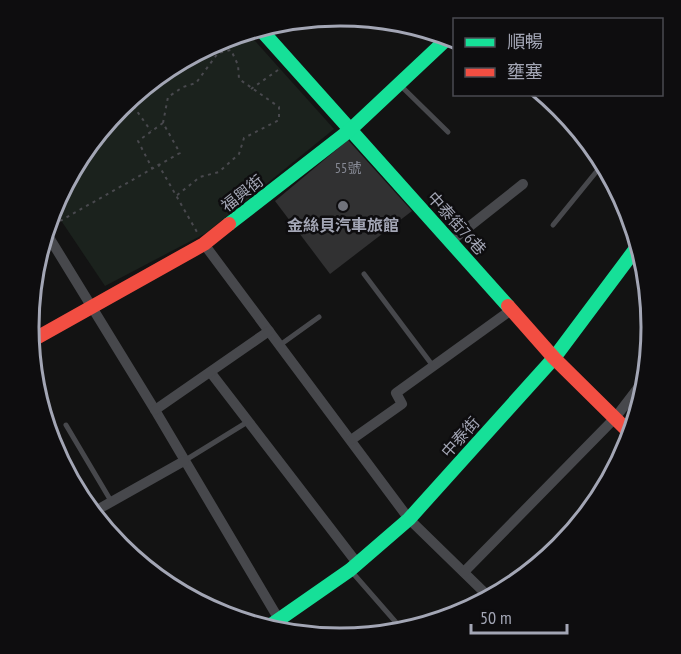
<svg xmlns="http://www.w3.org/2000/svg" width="681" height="654" viewBox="0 0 681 654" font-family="'PT Sans Narrow','Noto Sans TC',sans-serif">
  <rect width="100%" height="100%" fill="#131313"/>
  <!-- green -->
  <polygon fill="#1b221d" points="248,33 334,129 206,233 105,286 52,207 120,106 221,39"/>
  <!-- building -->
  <polygon fill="#313132" points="348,140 412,211 330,274 275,201"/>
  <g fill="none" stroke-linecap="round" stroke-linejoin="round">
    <!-- path -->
    <g stroke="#49494e" stroke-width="2" stroke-dasharray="3 4.5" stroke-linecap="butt">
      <polyline points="251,89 278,70"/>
      <polyline points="129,100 151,131"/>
      <polyline points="163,123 168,97 183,87 196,83 218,53 231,50 238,65 239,79 279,107 279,120 244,138 239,154 219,172 200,177 176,196"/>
      <polyline points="158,164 197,232"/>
      <polyline points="60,221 180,153 163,123 138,141 152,168"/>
    </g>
    <!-- lane -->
    <g stroke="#47484c" stroke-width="5">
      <polyline points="356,18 356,19"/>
      <polyline points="400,85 448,132"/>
      <polyline points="553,225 601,166"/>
      <polyline points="364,274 433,366"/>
      <polyline points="280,345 319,317"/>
      <polyline points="66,425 111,501"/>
      <polyline points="184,461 249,421"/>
      <polyline points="352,572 400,627"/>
      <polyline points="456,616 481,601"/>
    </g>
    <!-- street -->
    <g stroke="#47484c" stroke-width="10">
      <polyline points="47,234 155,410 284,628"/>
      <polyline points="451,241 523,184"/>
      <polyline points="204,244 409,519 488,596"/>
      <polyline points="211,373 357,563"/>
      <polyline points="155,410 269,331"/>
      <polyline points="351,440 402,404 396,393 511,310"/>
      <polyline points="95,511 184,461"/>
      <polyline points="464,572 615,418 641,384"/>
    </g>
    <!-- fast -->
    <g stroke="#16e098" stroke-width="14">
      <polyline points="262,31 508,306"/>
      <polyline points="229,224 350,130 449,37"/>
      <polyline points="271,625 350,570 409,519 554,358 637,247"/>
    </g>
    <!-- jam -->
    <g stroke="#f24e42" stroke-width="14">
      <polyline points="508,306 554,358 631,434"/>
      <polyline points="31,341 204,244 229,224"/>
    </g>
  </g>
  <!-- markers -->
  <circle fill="#71737c" stroke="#0e0d0f" stroke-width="2" cx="343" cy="206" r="6"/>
  <g text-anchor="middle" stroke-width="5" stroke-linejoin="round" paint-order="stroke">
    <!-- number labels -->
    <g font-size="14" fill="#868994">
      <text x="348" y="173">55號</text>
    </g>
    <!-- street labels -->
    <g font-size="16" fill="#a3a6b5" stroke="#0e0d0f">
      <text transform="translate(242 193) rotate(-38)" y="6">福興街</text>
      <text transform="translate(457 223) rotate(48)" y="6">中泰街76巷</text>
      <text transform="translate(460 437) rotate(-48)" y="6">中泰街</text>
    </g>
    <!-- poi labels -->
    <g font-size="16" font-weight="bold" fill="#a3a6b5" stroke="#0e0d0f">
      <text x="343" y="231">金絲貝汽車旅館</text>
    </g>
  </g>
  <!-- crop -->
  <path d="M0 0H681V654H0ZM39 327a301 301 0 1 1 602 0a301 301 0 1 1-602 0Z" fill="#0e0d0f" fill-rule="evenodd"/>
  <path fill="none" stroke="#a3a6b5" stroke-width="3" d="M39 327a301 301 0 1 1 602 0a301 301 0 1 1-602 0Z"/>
  <!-- legend -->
  <rect x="453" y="18" width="210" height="78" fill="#0e0d0f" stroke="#4a4a51" stroke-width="1.5"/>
  <rect x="465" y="38" width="30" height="9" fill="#16e098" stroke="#4a4a51" stroke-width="1.5"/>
  <text x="507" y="48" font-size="18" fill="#a3a6b5">順暢</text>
  <rect x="465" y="68" width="30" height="9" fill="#f24e42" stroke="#4a4a51" stroke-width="1.5"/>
  <text x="507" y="78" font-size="18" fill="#a3a6b5">壅塞</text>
  <!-- scale -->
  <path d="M471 624v9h96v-9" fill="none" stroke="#a3a6b5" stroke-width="3"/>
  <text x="480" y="624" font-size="18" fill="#a3a6b5" stroke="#0e0d0f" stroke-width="4.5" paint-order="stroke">50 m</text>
</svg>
